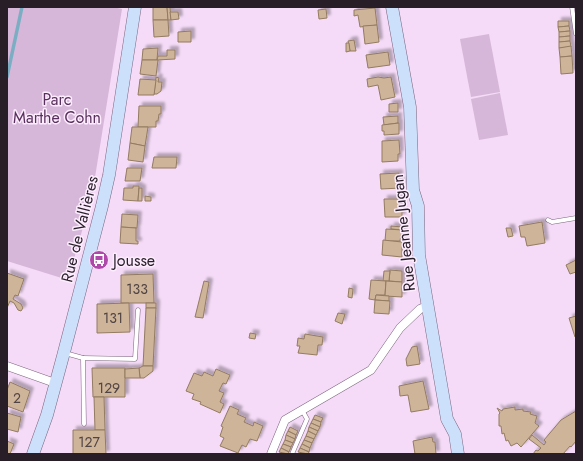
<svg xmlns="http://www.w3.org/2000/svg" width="583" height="461" viewBox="0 0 583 461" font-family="Jost,sans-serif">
  <defs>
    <filter id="shadow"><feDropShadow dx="3.5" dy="-3.5" stdDeviation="1" flood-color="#0004"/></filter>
  </defs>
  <rect width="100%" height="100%" fill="#f5dbf7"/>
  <!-- green -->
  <g fill="#d6b7d9">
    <polygon points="7,7 113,7 122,9 92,196 68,280 7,261"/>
    <polygon points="489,34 500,92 471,97 460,39"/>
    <polygon points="500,93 508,135 479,140 471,99"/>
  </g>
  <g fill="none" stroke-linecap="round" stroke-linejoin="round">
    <!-- stream -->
    <polyline stroke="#7caec3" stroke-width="3.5" points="7,77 22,7"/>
  </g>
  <!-- building -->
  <g fill="#ceb499" stroke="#937b61" filter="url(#shadow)">
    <polygon points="153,7 167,7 168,20 153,20"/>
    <polygon points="167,7 170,7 171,20 168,20"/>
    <polygon points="375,8 377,25 360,27 358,15 354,16 354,10"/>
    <polygon points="326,9 327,18 319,19 318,10"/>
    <polygon points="170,12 178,12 179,19 171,20"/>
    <polygon points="153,20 168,20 169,36 154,37"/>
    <polygon points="558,21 569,21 569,26 558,27"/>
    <polygon points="377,25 379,42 365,44 363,26"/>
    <polygon points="569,26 570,31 559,32 558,27"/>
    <polygon points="191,31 191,42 178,42 178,32"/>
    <polygon points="570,31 570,36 559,37 559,32"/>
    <polygon points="570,36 570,41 559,42 559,37"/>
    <polygon points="354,40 356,51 350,51 348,41"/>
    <polygon points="570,41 571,47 559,48 559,42"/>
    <polygon points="346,43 349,43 350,51 346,52"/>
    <polygon points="571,46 572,56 560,57 559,48"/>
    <polygon points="158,48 157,60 142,60 143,49"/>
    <polygon points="167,50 175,50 175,59 157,60 158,56 167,56"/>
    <polygon points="388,52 390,65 368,68 366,55"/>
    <polygon points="572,56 573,73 561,74 560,57"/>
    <polygon points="142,60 158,60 156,76 140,74"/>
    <polygon points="156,77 159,78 158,82 162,82 161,91 157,94 154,94"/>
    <polygon points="378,77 384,78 391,77 395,97 381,100 378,85 368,87 367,79"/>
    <polygon points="140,79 156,80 154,95 138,95"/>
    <polygon points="398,103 398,112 389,112 389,104"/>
    <polygon points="139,106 161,106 161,114 159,114 158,121 156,121 156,127 138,127"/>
    <polygon points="398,116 398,123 384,125 383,117"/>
    <polygon points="399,123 399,134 384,135 384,131 382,131 382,125"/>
    <polygon points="132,127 148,127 145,146 130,143"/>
    <polygon points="399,140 400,154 398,154 398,161 382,162 382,141"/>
    <polygon points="130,143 145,146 143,162 128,160"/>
    <polygon points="154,157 177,157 176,168 152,168"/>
    <polygon points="127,168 142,168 140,181 125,181"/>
    <polygon points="399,173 399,180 401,180 401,188 381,189 380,174"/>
    <polygon points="133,186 139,186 138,201 123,200 124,188 133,188"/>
    <polygon points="139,188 142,188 142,201 138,201"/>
    <polygon points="145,196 151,197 151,201 145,201"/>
    <polygon points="384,199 402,199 402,217 385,217"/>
    <polygon points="122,214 138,215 137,228 121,227"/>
    <polygon points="542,222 545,243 527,246 525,237 521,237 519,226"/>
    <polygon points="391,226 403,227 403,230 391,229"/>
    <polygon points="121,227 136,228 136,241 138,241 138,244 120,243"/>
    <polygon points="506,228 511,228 513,236 508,237"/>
    <polygon points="386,229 403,230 403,235 401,235 400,241 385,241"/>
    <polygon points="383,240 402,242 402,257 382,255"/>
    <polygon points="576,260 576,272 570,274 566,265"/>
    <polygon points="390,270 402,271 402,282 389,281"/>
    <polygon points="384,271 390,271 389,281 383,281"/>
    <polygon points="7,273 24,279 18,296 15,295 13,299 21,304 23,308 21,311 18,310 14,303 10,301 7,308"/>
    <polygon points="153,274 154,303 121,303 121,275"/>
    <polygon points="371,280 386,281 385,295 376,295 375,300 369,299"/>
    <polygon points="204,281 209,282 203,318 195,317"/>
    <polygon points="386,281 402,282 402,297 385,296"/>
    <polygon points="349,288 353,289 352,298 348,297"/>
    <polygon points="376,295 389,296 389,301 375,300"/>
    <polygon points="375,300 390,301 389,314 374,313"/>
    <polygon points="129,303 130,332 97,333 97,304"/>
    <rect x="146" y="303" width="10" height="5"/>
    <polygon points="146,308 156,308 153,366 143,366"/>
    <polygon points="338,313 345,314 342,324 335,321"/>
    <polygon points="576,316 576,337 575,337 569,318"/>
    <polygon points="250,333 256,334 255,339 249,338"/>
    <polygon points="305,334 323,337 322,345 318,345 317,355 298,353 300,346 297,346 298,338 304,339"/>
    <polygon points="417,346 420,364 407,366 406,359 412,347"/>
    <polygon points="143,366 153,366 153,371 144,378 140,378 139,368"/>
    <polygon points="92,368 125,368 125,397 93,397"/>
    <polygon points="139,368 140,378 125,378 125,369"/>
    <polygon points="216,369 230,375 226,384 223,383 219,391 224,393 220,402 224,404 220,413 200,404 201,402 192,399 194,394 186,391 194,373 202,376 204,372 213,376"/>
    <polygon points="423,381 429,409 411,412 408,395 400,396 399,386"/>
    <polygon points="10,382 30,391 23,412 7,406 7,390"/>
    <polygon points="94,397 104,397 105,430 95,430"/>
    <polygon points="230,406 239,410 237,414 246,418 244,422 253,426 254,422 263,426 257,441 250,439 246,447 242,445 238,453 220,446 224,438 220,436 223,427 221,426"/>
    <polygon points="515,407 515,410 523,409 523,411 531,412 530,414 537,416 535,423 539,426 521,447 517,443 511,446 508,440 506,441 504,433 502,434 501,426 499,426 499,414 500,413 497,408 502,411 503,409"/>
    <polygon points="576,411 576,441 571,447 570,446 563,454 533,454 536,450 538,451 541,448 529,439 532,435 544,445 546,442 544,440 561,420"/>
    <polygon points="7,413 21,417 18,432 7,429"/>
    <polygon points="315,415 323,418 321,422 313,419"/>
    <polygon points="313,419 321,422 320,427 311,423"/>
    <polygon points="311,423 320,427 318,431 309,427"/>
    <polygon points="290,427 298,431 296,435 288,431"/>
    <polygon points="309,427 318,431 316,435 308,431"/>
    <polygon points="73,430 105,430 106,454 73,454"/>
    <polygon points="288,431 296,435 295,439 286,435"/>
    <polygon points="308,431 316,435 314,439 306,436"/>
    <polygon points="286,435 295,439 293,443 285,440"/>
    <polygon points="306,436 314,439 312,443 304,440"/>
    <polygon points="432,437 433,442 435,442 436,454 415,454 413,441"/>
    <polygon points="285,440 293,443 291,447 283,444"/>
    <polygon points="304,440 312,443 310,448 302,444"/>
    <polygon points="7,441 14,444 10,454 7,454"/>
    <polygon points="283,444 291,447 289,452 281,448"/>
    <polygon points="302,444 310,448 309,452 300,448"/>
    <polygon points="281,448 289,452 288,454 279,452"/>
    <polygon points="300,448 309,452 308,454 298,452"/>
  </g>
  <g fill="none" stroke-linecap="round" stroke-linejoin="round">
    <!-- lane casing -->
    <g stroke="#7d667f" stroke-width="5">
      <g id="lane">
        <polyline points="572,7 576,34"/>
        <polyline points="548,220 552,222 576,218"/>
        <polyline points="65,353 83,358"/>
        <polyline points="84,424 83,358 135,359 138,310"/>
        <polyline points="292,454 307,419 302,410"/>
      </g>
    </g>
    <!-- street casing -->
    <g stroke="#7d667f" stroke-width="9">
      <g id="street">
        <polyline points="7,366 55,383"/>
        <polyline points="271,454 285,420 371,370 400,328 420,309 427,306"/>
      </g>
    </g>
    <!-- secondary casing -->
    <g stroke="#7d667f" stroke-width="13">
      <g id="secondary">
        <polyline points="392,7 410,107 413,190 418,206 419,255 447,419 455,434 458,454"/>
        <polyline points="33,454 47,415 63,356 102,206 109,175 135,7"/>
      </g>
    </g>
    <!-- lane -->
    <use href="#lane" stroke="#fff" stroke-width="4"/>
    <!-- street -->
    <use href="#street" stroke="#fff" stroke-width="8"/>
    <!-- secondary -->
    <use href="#secondary" stroke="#cce0fb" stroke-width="12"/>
  </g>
  <!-- icons -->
  <defs>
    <g id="bus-disc" transform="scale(1)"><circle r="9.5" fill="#b048ab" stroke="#fcecfd"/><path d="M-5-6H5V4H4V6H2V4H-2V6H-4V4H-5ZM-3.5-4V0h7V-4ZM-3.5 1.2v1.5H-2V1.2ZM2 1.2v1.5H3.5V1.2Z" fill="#fff"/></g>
  </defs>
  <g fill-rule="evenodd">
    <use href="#bus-disc" x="99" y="260"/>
  </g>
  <g text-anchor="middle" stroke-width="3" stroke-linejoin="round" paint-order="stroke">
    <!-- number labels -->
    <g font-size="14" fill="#514444">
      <text x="137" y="294">133</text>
      <text x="113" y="323">131</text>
      <text x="109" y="393">129</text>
      <text x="17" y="403">2</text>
      <text x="89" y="447">127</text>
    </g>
    <!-- park labels -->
    <g font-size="16" fill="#582f5d" stroke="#fcecfd">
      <text x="57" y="105">Parc<tspan x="57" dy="18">Marthe Cohn</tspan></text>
    </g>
    <!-- street labels -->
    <g font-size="16" fill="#271e28" stroke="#fcecfd">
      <text transform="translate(79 229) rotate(-76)" y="6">Rue de Vallières</text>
      <text transform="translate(403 233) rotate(-96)" y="6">Rue Jeanne Jugan</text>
    </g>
    <!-- poi labels -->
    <g font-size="16" fill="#271e28" stroke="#fcecfd" text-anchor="start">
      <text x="113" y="266">Jousse</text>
    </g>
  </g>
  <!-- border -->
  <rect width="583" height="461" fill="none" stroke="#271e28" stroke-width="16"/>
</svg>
